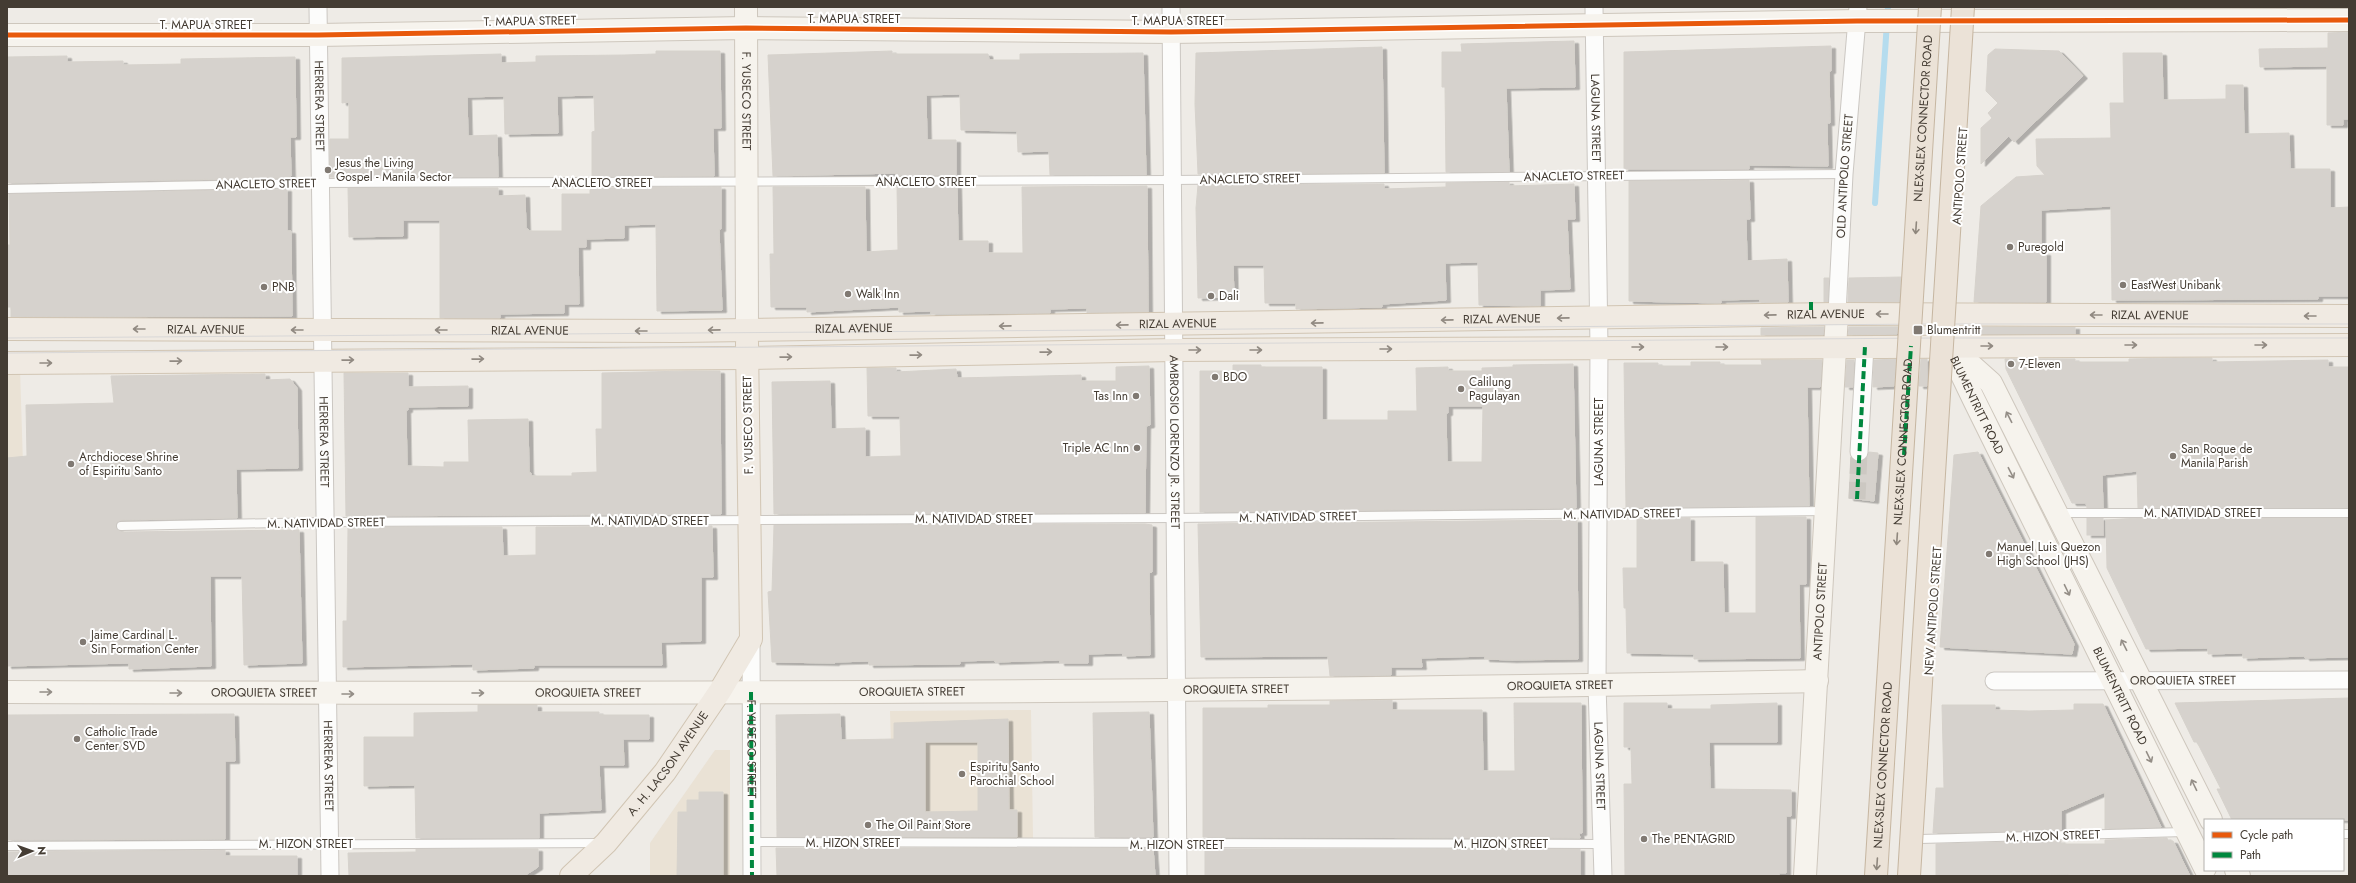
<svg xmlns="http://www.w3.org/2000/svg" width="2356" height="883" viewBox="0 0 2356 883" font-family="Jost,sans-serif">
  <defs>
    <filter id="shadow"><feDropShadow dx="4.5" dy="2.5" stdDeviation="0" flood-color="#0004"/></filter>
  </defs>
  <rect width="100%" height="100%" fill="#eeebe6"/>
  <!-- education -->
  <g fill="#eae2d5">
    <polygon points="20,369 25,528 7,535 7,370"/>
    <polygon points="1031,710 1033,838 894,840 890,711"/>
    <polygon points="715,750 730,750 730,876 650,876 650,843"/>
  </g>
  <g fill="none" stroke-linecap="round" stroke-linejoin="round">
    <!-- stream -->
    <polyline stroke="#b5dcee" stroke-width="6" points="1875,203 1888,7"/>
  </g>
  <!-- building -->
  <g fill="#d6d2cd" stroke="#d6d2cc" fill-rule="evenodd" filter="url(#shadow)">
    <polygon points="2349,32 2349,119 2343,119 2343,125 2327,125 2327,66 2260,67 2259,49 2328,48 2328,33"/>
    <polygon points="1574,41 1575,87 1506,88 1509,172 1446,172 1445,87 1442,87 1442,52 1462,52 1461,44"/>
    <polygon points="1831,46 1831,71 1829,71 1830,123 1827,123 1828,166 1749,165 1749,169 1624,169 1624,52"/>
    <polygon points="1382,47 1384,173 1198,174 1195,104 1196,53"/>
    <polygon points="1995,49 2059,51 2083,76 2014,142 2009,136 1981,164 1981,128 1992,118 1988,113 1998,103 1986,91 1988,55"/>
    <polygon points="656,51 720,51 721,128 713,128 714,176 592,177 592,132 595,131 594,95 557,96 558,133 505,134 504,96 467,97 468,136 497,135 498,177 330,177 330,139 349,139 349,102 342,103 342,58 501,54 501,63 536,62 536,56 624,55 656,54"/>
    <polygon points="892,51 892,54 988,54 989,60 1020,60 1020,54 1143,53 1146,175 1050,175 1049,151 1018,152 1017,131 961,130 960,94 926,95 927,140 956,140 956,175 896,175 896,173 773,176 768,55"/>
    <polygon points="2123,53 2162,53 2163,100 2226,99 2226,85 2243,85 2244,134 2289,133 2290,169 2330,169 2330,208 2349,207 2349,296 2318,296 2318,299 2112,300 2111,206 2041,210 2041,253 2046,253 2046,302 1974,302 1981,206 2016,177 2045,175 2037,166 2036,139 2111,138 2110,103 2124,103"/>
    <polygon points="67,56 67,62 123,61 123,65 181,64 181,59 295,57 296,137 290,137 291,176 287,178 9,183 7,182 7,57"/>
    <polygon points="1749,180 1750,219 1746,219 1747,261 1787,259 1788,302 1761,303 1759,299 1721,300 1721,303 1629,301 1629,181"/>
    <polygon points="1509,182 1509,186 1574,184 1575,219 1567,219 1570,289 1540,290 1540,306 1479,305 1478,262 1445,263 1446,300 1382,304 1382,307 1296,309 1296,303 1265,303 1264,265 1233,265 1234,297 1198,298 1196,208 1198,185 1384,184 1384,189 1446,187 1446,183"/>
    <polygon points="897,186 957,186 958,241 988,241 988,253 1023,253 1022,187 1147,186 1148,312 1087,313 1087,308 1050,309 1050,313 931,314 931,311 899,312 899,307 807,312 807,307 771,307 770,254 774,254 773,187 865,187 866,252 898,250"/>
    <polygon points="721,187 721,229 719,229 722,310 657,311 656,224 624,225 624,238 586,239 586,247 578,247 579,304 564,304 564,313 500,314 500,318 440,318 440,220 403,220 403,236 349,237 348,188 498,188 498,196 525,195 526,229 528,229 529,231 562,231 562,194 590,194 590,190 593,188"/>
    <polygon points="287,189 287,231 291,231 292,316 11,317 11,307 7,307 7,245 10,245 9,194"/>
    <polygon points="1901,277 1899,302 1848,302 1849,278"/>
    <polygon points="1824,278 1829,278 1828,302 1824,302"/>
    <polygon points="1824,327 1823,335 1761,335 1761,328"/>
    <polygon points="1849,327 1898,327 1897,334 1848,335"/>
    <rect x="1961" y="327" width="114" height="7"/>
    <polygon points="2174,358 2212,358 2212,362 2328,360 2328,367 2349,367 2349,508 2138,508 2137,471 2102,475 2103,508 2087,508 2086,503 2072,503 2006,369 2005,359 2075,359 2075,362 2129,362 2129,359"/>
    <polygon points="1896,359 1894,386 1873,387 1874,360"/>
    <polygon points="1921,359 1927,359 1927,386 1919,386"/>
    <polygon points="1761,360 1822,360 1820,387 1807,387 1809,506 1626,508 1624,363 1658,363 1658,366 1691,366 1691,362 1720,362 1720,365 1762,365"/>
    <polygon points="1847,360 1854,360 1853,387 1845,387"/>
    <path d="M1573 364 1576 508 1200 512V371H1233V365H1261V367H1322V420H1388V411H1417L1416 368 1448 367V371H1482V368L1513 367V365ZM1448 406H1483L1482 462H1447L1446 413H1448Z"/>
    <polygon points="1149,366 1150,425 1146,426 1145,513 774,514 772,382 830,381 831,429 865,428 865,457 901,456 900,416 868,416 867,368 896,368 896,372 956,369 957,378 1081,375 1081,381 1116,381 1116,367"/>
    <polygon points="687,371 720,371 721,514 346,516 344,373 408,373 408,387 468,386 468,406 408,407 408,410 406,410 407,466 444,467 444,462 469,462 468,420 528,419 529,473 531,473 531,476 572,476 572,473 597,472 596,429 602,429 602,373"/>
    <polygon points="265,374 265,380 290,379 297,388 298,468 236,469 237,518 121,520 116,523 116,526 121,532 299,530 302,663 244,665 242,576 210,576 211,666 129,669 129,663 7,666 7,458 27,456 26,405 114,403 111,376"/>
    <polygon points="1869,452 1878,453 1874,501 1849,498 1851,458 1858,462 1863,461"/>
    <polygon points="1978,452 2074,644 2072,654 1940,647 1954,455"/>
    <polygon points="1756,517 1806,517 1806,584 1799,584 1800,658 1694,659 1694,654 1627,653 1626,608 1624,608 1623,568 1637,568 1637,519 1690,518 1690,562 1723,562 1724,613 1756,613"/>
    <rect x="2087" y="518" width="16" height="17"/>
    <polygon points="2138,518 2349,518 2349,657 2305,658 2305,656 2243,658 2243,653 2208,654 2208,648 2146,649 2107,568 2106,520"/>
    <polygon points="1577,520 1578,659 1512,660 1485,659 1485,656 1421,658 1422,667 1391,667 1391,675 1330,676 1328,656 1201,657 1198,524"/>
    <polygon points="1145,524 1152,525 1152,572 1149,573 1150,655 1123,656 1122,653 1088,654 1088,663 1060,663 1060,660 995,662 995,660 960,661 960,664 869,665 869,661 835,662 835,663 772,662 768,592 772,591 774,525"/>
    <polygon points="712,526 713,577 701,577 701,641 661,642 662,665 534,665 534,668 473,670 473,664 343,667 343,621 347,621 348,527 502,527 503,556 536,555 536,527"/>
    <polygon points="2349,698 2349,820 2232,820 2217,789 2221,789 2197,742 2194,742 2175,703"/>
    <polygon points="1392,700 1392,710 1482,710 1483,771 1515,771 1514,703 1581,703 1582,833 1579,833 1580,838 1203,837 1203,708 1268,708 1268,705 1330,705 1330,701"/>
    <polygon points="1624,703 1667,703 1667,709 1711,709 1711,705 1777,703 1777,742 1709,742 1710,789 1791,790 1791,816 1786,816 1786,873 1779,873 1779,876 1625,876 1624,784 1632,784 1631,747 1624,747"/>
    <polygon points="2074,704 2103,704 2161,827 2105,829 2105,792 2061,811 2061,830 1933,833 1936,788 1944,788 1942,705 1995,705 1995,710 2029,711 2074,710"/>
    <polygon points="478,705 537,705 537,712 599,712 599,715 649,715 649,739 623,739 624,765 599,765 601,810 539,813 539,838 416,838 415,785 364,786 364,737 414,737 414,713 478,712"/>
    <polygon points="1149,712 1153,837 1095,837 1093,713"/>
    <polygon points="234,714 235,761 225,761 225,839 7,840 7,715"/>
    <path d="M840 714 841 740 894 739V723L1008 719 1009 810H1017V837H777L776 715ZM925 742H978V811L925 812Z"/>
    <polygon points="699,792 723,792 723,876 677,876 678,812 687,812 687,800 699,800"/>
    <polygon points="2167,838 2168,841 2173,841 2190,876 2069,876 2069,874 1936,876 1936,844 2061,841 2061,844 2105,844 2105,840"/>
    <polygon points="776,848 1153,848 1155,876 777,876"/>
    <polygon points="416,849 538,849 538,867 524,876 349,876 348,853 416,852"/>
    <rect x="1205" y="849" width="375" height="27"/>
    <polygon points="225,850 225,856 297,856 297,876 7,876 7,852"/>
  </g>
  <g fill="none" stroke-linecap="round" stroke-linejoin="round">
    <!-- street-tunnel -->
    <polyline stroke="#ccc8c2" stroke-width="17" stroke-dasharray="17 8" stroke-linecap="butt" points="1857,499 1859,452"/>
    <!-- lane casing -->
    <g stroke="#cbc7c2" stroke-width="10">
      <g id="lane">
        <polyline points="7,189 320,183 1174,180 1844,174"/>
        <polyline points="2058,513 2349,513"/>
        <polyline points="121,526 324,522 1175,518 1826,511"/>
        <polyline points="2343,834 2349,834"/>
        <polyline points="1920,839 2185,832"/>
        <polyline points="752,842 1602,844"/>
        <polyline points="7,846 601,843"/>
      </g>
    </g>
    <!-- street casing -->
    <g stroke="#cbc7c2" stroke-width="19">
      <g id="street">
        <path id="s1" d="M318 7 330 876"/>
        <path id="s2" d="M1171 7 1178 876"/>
        <path id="s3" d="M1594 7 1599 347 1597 685 1603 876"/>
        <path id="s4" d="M1837 314 1844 174 1858 7"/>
        <polyline points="1859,452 1865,346"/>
        <path id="s5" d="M751 639 752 876"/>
        <path id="s6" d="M1994 681 2349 680"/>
      </g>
    </g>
    <!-- secondary casing -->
    <g stroke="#cec7bd" stroke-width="24">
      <g id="secondary">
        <path id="s7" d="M746 7 747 330"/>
        <polyline points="7,35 318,35 746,28 1171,32 1857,21 2349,20"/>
        <path id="s8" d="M1949 329 1948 346 1974 400 2205 868"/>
        <polyline points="1954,350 1991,383 2211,820"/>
        <path id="s9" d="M7 692C610 694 1214 693 1817 681"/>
        <polyline points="2236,870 2239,876"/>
        <path id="s10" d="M1805 876 1837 314"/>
      </g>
    </g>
    <!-- primary casing -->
    <g stroke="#d1c5b3" stroke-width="24">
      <g id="primary">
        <path id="s11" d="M7 329 680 331 1837 314 2349 316"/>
        <polyline points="7,363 747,358 1174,350 2349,345"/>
        <path id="s12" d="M571 876 606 843 665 772 720 691 751 639 747 343"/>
      </g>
    </g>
    <!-- lane -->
    <use href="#lane" stroke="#fcfcfb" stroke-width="8"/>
    <!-- street -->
    <use href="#street" stroke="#fcfcfb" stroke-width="17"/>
    <!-- secondary -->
    <use href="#secondary" stroke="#f6f3ed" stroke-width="22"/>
    <!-- primary -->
    <use href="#primary" stroke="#f0eae2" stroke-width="22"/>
    <!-- tram -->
    <g stroke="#d8d7d7" stroke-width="1">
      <polyline points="7,338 1932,324 2349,324"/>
      <polyline points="7,353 1932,338 2349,338"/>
    </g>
    <!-- highway-bridge casing -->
    <g stroke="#c6b6a1" stroke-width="24" stroke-linecap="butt">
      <g id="highway-bridge">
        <path id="s13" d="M1876 876 1930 7"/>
        <polyline points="1909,876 1963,7"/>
      </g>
    </g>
    <!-- highway-bridge -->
    <use href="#highway-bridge" stroke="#ebe2d7" stroke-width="22"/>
    <!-- quiet -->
    <g stroke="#00873e" stroke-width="4" stroke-dasharray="8 4" stroke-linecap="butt">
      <polyline points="1811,302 1811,314"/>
      <polyline points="1904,455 1911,346"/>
      <polyline points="1857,499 1865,346"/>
      <polyline points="751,692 752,876"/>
    </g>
    <!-- cycleway casing -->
    <g stroke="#fff" stroke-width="8">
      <polyline id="cycleway" points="7,35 318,35 746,28 1171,32 1857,21 2349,20"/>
    </g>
    <!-- cycleway -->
    <use href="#cycleway" stroke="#e8590c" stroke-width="5"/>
  </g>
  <!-- one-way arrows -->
  <defs><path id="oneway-shaft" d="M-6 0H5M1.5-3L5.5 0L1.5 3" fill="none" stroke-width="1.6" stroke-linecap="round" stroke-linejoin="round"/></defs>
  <g stroke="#8f877d">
    <use href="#oneway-shaft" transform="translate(1916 228) rotate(94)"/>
    <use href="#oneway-shaft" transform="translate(1897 539) rotate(94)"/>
    <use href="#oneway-shaft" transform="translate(1877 864) rotate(94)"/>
  </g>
  <g stroke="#918a82">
    <use href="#oneway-shaft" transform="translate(1882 314) rotate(-180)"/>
    <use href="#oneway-shaft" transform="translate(1770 315) rotate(179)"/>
    <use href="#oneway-shaft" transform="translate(2096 315) rotate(-180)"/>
    <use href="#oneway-shaft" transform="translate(2310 316) rotate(-180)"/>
    <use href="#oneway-shaft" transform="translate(1563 318) rotate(179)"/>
    <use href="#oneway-shaft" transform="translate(1447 320) rotate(179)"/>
    <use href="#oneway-shaft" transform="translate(1317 323) rotate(179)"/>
    <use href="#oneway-shaft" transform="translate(1122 325) rotate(179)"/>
    <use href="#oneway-shaft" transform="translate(1005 326) rotate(179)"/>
    <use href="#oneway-shaft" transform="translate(139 329) rotate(-180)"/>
    <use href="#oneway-shaft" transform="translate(297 330) rotate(-180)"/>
    <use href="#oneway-shaft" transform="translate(441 330) rotate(-180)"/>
    <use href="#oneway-shaft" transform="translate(714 330) rotate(179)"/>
    <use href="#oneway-shaft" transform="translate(641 331) rotate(-180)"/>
    <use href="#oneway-shaft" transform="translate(2131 345)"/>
    <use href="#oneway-shaft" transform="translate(2261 345)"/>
    <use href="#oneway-shaft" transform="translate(1987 346)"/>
    <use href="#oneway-shaft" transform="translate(1638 347)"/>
    <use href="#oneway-shaft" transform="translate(1722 347)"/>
    <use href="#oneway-shaft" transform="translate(1386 349)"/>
    <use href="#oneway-shaft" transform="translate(1195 350)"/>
    <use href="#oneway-shaft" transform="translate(1256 350)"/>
    <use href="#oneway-shaft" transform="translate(1046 352) rotate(-1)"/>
    <use href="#oneway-shaft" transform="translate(916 355) rotate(-1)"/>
    <use href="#oneway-shaft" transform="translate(786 357) rotate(-1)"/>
    <use href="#oneway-shaft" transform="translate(478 359) rotate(-1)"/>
    <use href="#oneway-shaft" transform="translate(348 360) rotate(-1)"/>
    <use href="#oneway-shaft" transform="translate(176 361) rotate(-1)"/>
    <use href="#oneway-shaft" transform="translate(46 363)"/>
  </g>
  <g stroke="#948e87">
    <use href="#oneway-shaft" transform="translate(2009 417) rotate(-117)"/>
    <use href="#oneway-shaft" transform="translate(2011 473) rotate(63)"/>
    <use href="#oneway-shaft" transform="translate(2067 590) rotate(64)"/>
    <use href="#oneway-shaft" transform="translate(2124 645) rotate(-117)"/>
    <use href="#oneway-shaft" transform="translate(46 692)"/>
    <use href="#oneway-shaft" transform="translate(176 693)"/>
    <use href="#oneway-shaft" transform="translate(478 693)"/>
    <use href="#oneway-shaft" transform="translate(348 694)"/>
    <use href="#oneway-shaft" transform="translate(2149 757) rotate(64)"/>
    <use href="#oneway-shaft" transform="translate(2194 785) rotate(-116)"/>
  </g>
  <!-- markers -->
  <g fill="#807972" stroke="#fff" stroke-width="1.5">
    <circle cx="328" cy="170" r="4"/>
    <circle cx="2010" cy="247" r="4"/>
    <circle cx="2123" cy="285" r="4"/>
    <circle cx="264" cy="287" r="4"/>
    <circle cx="848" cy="294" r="4"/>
    <circle cx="1211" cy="296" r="4"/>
    <rect x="1913" y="325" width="10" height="10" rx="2"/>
    <circle cx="2011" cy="364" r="4"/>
    <circle cx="1215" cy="377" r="4"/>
    <circle cx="1461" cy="389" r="4"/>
    <circle cx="1136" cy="396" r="4"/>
    <circle cx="1137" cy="448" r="4"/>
    <circle cx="2173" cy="456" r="4"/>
    <circle cx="71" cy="464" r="4"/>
    <circle cx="1989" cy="554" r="4"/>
    <circle cx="83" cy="642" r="4"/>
    <circle cx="77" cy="739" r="4"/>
    <circle cx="962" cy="774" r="4"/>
    <circle cx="868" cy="825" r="4"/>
    <circle cx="1644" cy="839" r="4"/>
  </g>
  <g text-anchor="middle" stroke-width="4" stroke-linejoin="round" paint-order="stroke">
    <!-- street labels -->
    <g font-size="12" fill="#443c33" stroke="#fff">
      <text x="854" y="23">T. MAPUA STREET</text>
      <text transform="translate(530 21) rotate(-1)" y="4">T. MAPUA STREET</text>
      <text x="1178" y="25">T. MAPUA STREET</text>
      <text x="206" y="29">T. MAPUA STREET</text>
      <text dy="4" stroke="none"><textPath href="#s7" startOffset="94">F. YUSECO STREET</textPath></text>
      <text dy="4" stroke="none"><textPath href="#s1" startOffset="99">HERRERA STREET</textPath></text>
      <text dy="4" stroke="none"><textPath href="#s3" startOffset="111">LAGUNA STREET</textPath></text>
      <text dy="4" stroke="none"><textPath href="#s13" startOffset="759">NLEX-SLEX CONNECTOR ROAD</textPath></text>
      <text transform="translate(1574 176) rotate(-1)" y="4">ANACLETO STREET</text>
      <text dy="4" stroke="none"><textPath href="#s4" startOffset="138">OLD ANTIPOLO STREET</textPath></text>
      <text transform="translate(1960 176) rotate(-86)" y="4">ANTIPOLO STREET</text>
      <text transform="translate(1250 179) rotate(-1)" y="4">ANACLETO STREET</text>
      <text x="926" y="186">ANACLETO STREET</text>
      <text x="602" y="187">ANACLETO STREET</text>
      <text transform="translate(266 184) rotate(-1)" y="4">ANACLETO STREET</text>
      <text dy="4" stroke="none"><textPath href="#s11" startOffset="1819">RIZAL AVENUE</textPath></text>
      <text dy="4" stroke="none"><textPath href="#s11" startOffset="2143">RIZAL AVENUE</textPath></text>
      <text dy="4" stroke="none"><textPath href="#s11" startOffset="1495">RIZAL AVENUE</textPath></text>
      <text dy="4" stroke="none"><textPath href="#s11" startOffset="1171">RIZAL AVENUE</textPath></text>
      <text dy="4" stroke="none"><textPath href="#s11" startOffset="847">RIZAL AVENUE</textPath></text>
      <text dy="4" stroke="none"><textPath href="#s11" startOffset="199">RIZAL AVENUE</textPath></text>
      <text dy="4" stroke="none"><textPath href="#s11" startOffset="523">RIZAL AVENUE</textPath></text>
      <text dy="4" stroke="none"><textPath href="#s8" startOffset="83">BLUMENTRITT ROAD</textPath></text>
      <text transform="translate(748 425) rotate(-91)" y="4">F. YUSECO STREET</text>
      <text dy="4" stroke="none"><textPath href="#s2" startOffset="435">AMBROSIO LORENZO JR. STREET</textPath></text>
      <text dy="4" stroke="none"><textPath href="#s1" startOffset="435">HERRERA STREET</textPath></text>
      <text transform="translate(1599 442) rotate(-90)" y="4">LAGUNA STREET</text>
      <text dy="4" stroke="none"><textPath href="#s13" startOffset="435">NLEX-SLEX CONNECTOR ROAD</textPath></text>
      <text x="2203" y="517">M. NATIVIDAD STREET</text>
      <text transform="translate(1622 514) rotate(-1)" y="4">M. NATIVIDAD STREET</text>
      <text transform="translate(1298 517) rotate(-1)" y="4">M. NATIVIDAD STREET</text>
      <text x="974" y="523">M. NATIVIDAD STREET</text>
      <text x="650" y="525">M. NATIVIDAD STREET</text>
      <text transform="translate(326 523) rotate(-1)" y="4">M. NATIVIDAD STREET</text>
      <text dy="4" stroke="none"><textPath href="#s10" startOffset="265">ANTIPOLO STREET</textPath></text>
      <text transform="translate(1933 611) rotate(-86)" y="4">NEW ANTIPOLO STREET</text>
      <text dy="4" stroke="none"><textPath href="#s6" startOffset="189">OROQUIETA STREET</textPath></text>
      <text dy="4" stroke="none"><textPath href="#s9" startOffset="1553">OROQUIETA STREET</textPath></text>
      <text dy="4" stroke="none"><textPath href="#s9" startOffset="1229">OROQUIETA STREET</textPath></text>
      <text dy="4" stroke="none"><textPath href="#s9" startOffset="905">OROQUIETA STREET</textPath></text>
      <text dy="4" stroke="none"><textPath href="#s9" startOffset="581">OROQUIETA STREET</textPath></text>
      <text dy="4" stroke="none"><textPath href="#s9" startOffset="257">OROQUIETA STREET</textPath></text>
      <text dy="4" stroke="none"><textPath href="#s8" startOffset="407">BLUMENTRITT ROAD</textPath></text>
      <text dy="4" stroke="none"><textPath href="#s5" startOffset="110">F. YUSECO STREET</textPath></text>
      <text dy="4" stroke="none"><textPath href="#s12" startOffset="149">A. H. LACSON AVENUE</textPath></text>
      <text dy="4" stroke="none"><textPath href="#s1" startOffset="759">HERRERA STREET</textPath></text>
      <text dy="4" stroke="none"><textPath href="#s3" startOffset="759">LAGUNA STREET</textPath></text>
      <text dy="4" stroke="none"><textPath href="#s13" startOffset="111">NLEX-SLEX CONNECTOR ROAD</textPath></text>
      <text transform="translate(2053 836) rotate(-2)" y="4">M. HIZON STREET</text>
      <text x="853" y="847">M. HIZON STREET</text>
      <text x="306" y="848">M. HIZON STREET</text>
      <text x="1501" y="848">M. HIZON STREET</text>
      <text x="1177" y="849">M. HIZON STREET</text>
    </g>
    <!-- poi labels -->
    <g font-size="12" fill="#443c33" stroke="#fff" text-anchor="start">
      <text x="336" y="167">Jesus the Living<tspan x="336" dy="14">Gospel - Manila Sector</tspan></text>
      <text x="2018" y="251">Puregold</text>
      <text x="2131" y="289">EastWest Unibank</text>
      <text x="272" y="291">PNB</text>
      <text x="856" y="298">Walk Inn</text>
      <text x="1219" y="300">Dali</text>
      <text x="1927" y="334">Blumentritt</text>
      <text x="2019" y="368">7-Eleven</text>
      <text x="1223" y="381">BDO</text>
      <text x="1469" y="386">Calilung<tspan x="1469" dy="14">Pagulayan</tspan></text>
      <text x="1128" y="400" text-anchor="end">Tas Inn</text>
      <text x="1129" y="452" text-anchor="end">Triple AC Inn</text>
      <text x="2181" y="453">San Roque de<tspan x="2181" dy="14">Manila Parish</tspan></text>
      <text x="79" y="461">Archdiocese Shrine<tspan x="79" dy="14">of Espiritu Santo</tspan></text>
      <text x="1997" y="551">Manuel Luis Quezon<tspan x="1997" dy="14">High School (JHS)</tspan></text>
      <text x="91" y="639">Jaime Cardinal L.<tspan x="91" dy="14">Sin Formation Center</tspan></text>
      <text x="85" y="736">Catholic Trade<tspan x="85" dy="14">Center SVD</tspan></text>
      <text x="970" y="771">Espiritu Santo<tspan x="970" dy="14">Parochial School</tspan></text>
      <text x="876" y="829">The Oil Paint Store</text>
      <text x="1652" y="843">The PENTAGRID</text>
    </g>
  </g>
  <!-- border -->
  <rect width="2356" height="883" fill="none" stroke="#443c33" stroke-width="16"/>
  <!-- legend -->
  <rect x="2204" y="819" width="140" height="52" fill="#ffffff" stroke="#b4b1ad"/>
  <rect x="2212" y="832" width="20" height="6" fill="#e8590c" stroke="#b4b1ad"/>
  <text x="2240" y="839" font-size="12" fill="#443c33">Cycle path</text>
  <rect x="2212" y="852" width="20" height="6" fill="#00873e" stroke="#b4b1ad"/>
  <text x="2240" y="859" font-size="12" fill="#443c33">Path</text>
  <!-- north arrow -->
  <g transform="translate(32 851) rotate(88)" stroke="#ffffff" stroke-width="3" paint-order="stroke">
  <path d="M0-3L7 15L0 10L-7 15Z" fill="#443c33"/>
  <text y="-6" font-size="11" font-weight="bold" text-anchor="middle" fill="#443c33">N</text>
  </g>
</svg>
